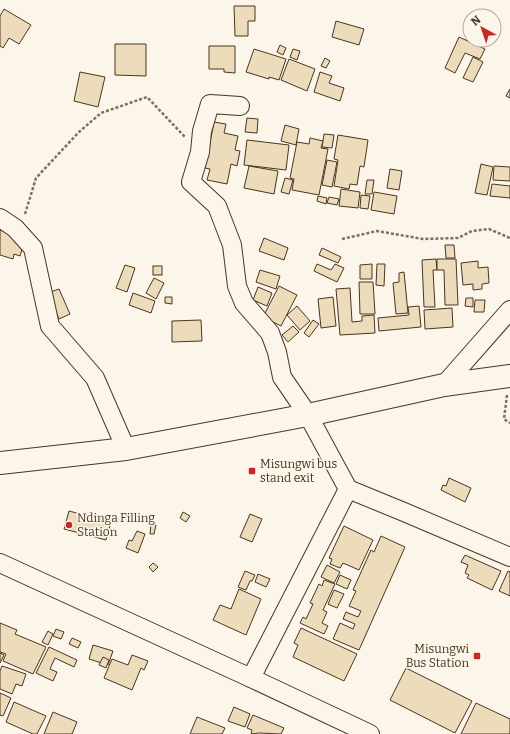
<svg xmlns="http://www.w3.org/2000/svg" width="510" height="734" viewBox="0 0 510 734" font-family="Bitter,serif">
  <rect width="100%" height="100%" fill="#fbf6e9"/>
  <!-- building -->
  <g fill="#ecdcbc" stroke="#4a3520">
    <polygon points="234,6 255,6 255,21 248,21 248,36 235,36"/>
    <polygon points="4,9 31,25 19,44 9,38 3,48 0,46 0,16"/>
    <polygon points="336,21 364,29 359,45 332,37"/>
    <polygon points="459,37 485,49 480,59 465,53 455,73 445,68"/>
    <polygon points="115,44 146,44 146,76 115,75"/>
    <polygon points="280,45 286,48 283,55 277,52"/>
    <polygon points="209,46 235,46 235,73 224,72 224,69 209,69"/>
    <polygon points="254,49 286,59 279,80 269,77 269,79 246,72"/>
    <polygon points="293,49 300,51 297,60 290,57"/>
    <polygon points="473,57 483,62 473,82 463,78"/>
    <polygon points="325,58 330,61 326,68 321,66"/>
    <polygon points="289,59 315,69 307,91 281,80"/>
    <polygon points="80,72 105,77 98,107 74,101"/>
    <polygon points="320,72 332,76 329,83 344,88 340,101 314,92"/>
    <polygon points="510,89 510,98 506,96"/>
    <polygon points="247,118 258,119 257,133 245,132"/>
    <polygon points="214,122 226,124 224,133 238,136 235,150 240,151 237,166 231,164 227,184 207,180 210,169 205,168"/>
    <polygon points="285,125 299,129 296,145 281,141"/>
    <polygon points="324,134 334,135 332,148 322,147"/>
    <polygon points="338,135 368,140 364,167 360,166 357,185 350,184 349,189 334,186 338,160 334,159"/>
    <polygon points="310,138 323,141 321,148 328,149 319,195 292,190 294,179 290,178 297,142 309,144"/>
    <polygon points="247,140 289,145 286,170 244,165"/>
    <polygon points="327,160 337,162 332,187 322,185"/>
    <polygon points="481,164 493,167 487,195 475,193"/>
    <polygon points="249,166 278,171 274,194 244,188"/>
    <polygon points="494,166 510,167 510,181 493,180"/>
    <polygon points="390,169 402,171 399,190 387,188"/>
    <polygon points="285,178 293,180 289,194 281,192"/>
    <polygon points="367,180 374,180 372,194 365,194"/>
    <polygon points="492,184 510,186 510,198 490,196"/>
    <polygon points="341,189 360,192 358,208 339,206"/>
    <polygon points="374,192 397,196 394,214 371,210"/>
    <polygon points="361,195 370,196 368,209 360,208"/>
    <polygon points="318,196 327,198 326,204 317,201"/>
    <polygon points="329,197 339,199 337,205 327,203"/>
    <polygon points="0,230 16,234 24,242 20,256 14,254 13,259 0,255"/>
    <polygon points="264,238 288,248 284,260 259,251"/>
    <polygon points="445,245 454,245 455,258 446,258"/>
    <polygon points="322,248 341,257 338,263 319,255"/>
    <polygon points="436,259 437,270 433,270 435,307 424,307 422,260"/>
    <polygon points="437,259 456,259 458,305 445,305 444,270 437,270"/>
    <polygon points="478,261 478,268 488,267 489,283 482,284 482,289 473,290 473,284 463,285 461,263"/>
    <polygon points="317,264 331,270 335,264 344,268 337,282 314,271"/>
    <polygon points="372,264 372,279 360,279 360,265"/>
    <polygon points="377,264 385,264 384,286 376,285"/>
    <polygon points="125,265 135,268 127,292 116,288"/>
    <rect x="153" y="266" width="9" height="9"/>
    <polygon points="260,270 280,276 276,289 256,282"/>
    <polygon points="404,272 408,313 396,314 393,283 399,282 399,273"/>
    <polygon points="154,278 164,283 156,299 146,293"/>
    <polygon points="359,282 373,282 375,314 360,314"/>
    <polygon points="279,286 297,295 281,326 263,317"/>
    <polygon points="258,287 272,293 267,306 253,300"/>
    <polygon points="350,288 352,322 362,321 362,316 374,315 375,333 340,335 336,289"/>
    <polygon points="59,289 70,314 59,319 48,293"/>
    <polygon points="133,293 155,301 151,313 129,305"/>
    <polygon points="165,297 172,297 172,304 165,303"/>
    <polygon points="333,297 336,326 321,328 318,299"/>
    <polygon points="466,298 473,298 473,307 465,306"/>
    <polygon points="475,300 485,300 484,312 474,312"/>
    <polygon points="297,306 310,321 300,330 287,315"/>
    <polygon points="419,306 421,327 379,331 378,318 409,315 408,307"/>
    <polygon points="452,308 453,327 425,329 424,310"/>
    <polygon points="201,320 202,341 172,342 172,321"/>
    <polygon points="313,320 319,324 309,337 304,333"/>
    <polygon points="293,326 299,332 288,342 282,335"/>
    <polygon points="449,478 471,488 465,502 441,490 443,485 446,486"/>
    <polygon points="69,511 111,522 106,540 64,529"/>
    <polygon points="183,512 190,516 186,522 180,518"/>
    <polygon points="250,514 262,519 252,542 240,537"/>
    <polygon points="151,524 156,525 154,534 150,534"/>
    <polygon points="344,526 373,540 359,570 343,563 340,568 330,564 332,559 329,558"/>
    <polygon points="137,531 145,534 138,553 126,548 129,540 132,541"/>
    <polygon points="381,536 405,547 359,650 333,639 340,623 353,629 355,624 343,619 346,612 358,617 361,611 349,606 356,591 353,590 371,550 374,552"/>
    <polygon points="465,555 501,571 492,590 467,578 469,575 465,573 468,565 461,562"/>
    <polygon points="153,563 158,567 153,572 149,567"/>
    <polygon points="327,565 340,572 334,583 321,577"/>
    <polygon points="245,571 255,575 252,581 250,581 246,590 238,587"/>
    <polygon points="508,571 510,572 510,596 499,591"/>
    <polygon points="258,574 270,579 266,587 255,582"/>
    <polygon points="340,575 351,580 347,589 336,584"/>
    <polygon points="324,580 335,584 323,610 327,612 322,623 328,626 324,634 300,623 303,617 306,619 313,604 310,603 319,584 322,586"/>
    <polygon points="239,589 261,599 246,635 213,620 220,605 231,609"/>
    <polygon points="334,590 344,594 337,608 328,604"/>
    <polygon points="0,623 17,630 15,634 46,647 33,674 3,661 6,654 0,652"/>
    <polygon points="301,628 357,654 344,681 293,657 298,645 294,643"/>
    <polygon points="56,629 64,632 61,639 53,636"/>
    <polygon points="48,631 53,634 48,645 42,642"/>
    <polygon points="72,638 81,642 78,648 69,644"/>
    <polygon points="93,645 113,651 108,665 89,659"/>
    <polygon points="49,647 77,660 74,667 55,658 50,669 57,672 53,681 36,673"/>
    <polygon points="0,653 4,655 0,663"/>
    <polygon points="132,655 148,661 144,670 141,668 132,690 104,678 112,659 128,665"/>
    <polygon points="103,657 109,660 106,668 99,665"/>
    <polygon points="2,666 26,674 22,686 16,684 12,694 0,689 0,671"/>
    <polygon points="406,668 472,701 455,733 390,700"/>
    <polygon points="0,693 11,698 3,716 0,715"/>
    <polygon points="14,702 46,716 37,734 33,734 6,722"/>
    <polygon points="476,703 510,719 510,734 461,734"/>
    <polygon points="234,707 250,714 245,727 228,721"/>
    <polygon points="53,712 77,722 72,734 44,734"/>
    <polygon points="253,715 284,728 281,734 259,733 251,734 252,730 247,728"/>
    <polygon points="197,717 225,728 222,734 190,734"/>
  </g>
  <g fill="none" stroke-linecap="round" stroke-linejoin="round">
    <!-- minor casing -->
    <g stroke="#4a3520" stroke-width="20">
      <g id="minor">
        <polyline points="240,106 210,104 202,131 200,152 191,182 217,206 232,245 237,286 244,303 270,333 277,352 282,377 308,415 348,489 251,678"/>
        <polyline points="0,218 15,228 33,248 50,326 95,378 126,449"/>
        <polyline points="444,385 510,310"/>
        <polyline points="348,489 404,512 510,557"/>
        <polyline points="0,563 251,678 370,734"/>
      </g>
    </g>
    <!-- highway casing -->
    <g stroke="#4a3520" stroke-width="24">
      <polyline id="highway" points="0,463 126,449 308,415 444,385 510,376"/>
    </g>
    <!-- path -->
    <g stroke="#7f6f5c" stroke-width="2.5" stroke-dasharray="3 2" stroke-linecap="butt">
      <polyline points="25,214 36,178 79,132 101,113 147,97 185,137"/>
      <polyline points="342,239 377,231 423,239 458,238 472,231 489,229 510,238"/>
      <polyline points="507,395 504,419 510,423"/>
    </g>
    <!-- minor -->
    <use href="#minor" stroke="#fbf6e9" stroke-width="18"/>
    <!-- highway -->
    <use href="#highway" stroke="#fbf6e9" stroke-width="22"/>
  </g>
  <!-- markers -->
  <g fill="#c62828" stroke="#fbf6e9" stroke-width="1.5">
    <rect x="248" y="467" width="8" height="8" rx="2"/>
    <circle cx="69" cy="525" r="4"/>
    <rect x="473" y="652" width="8" height="8" rx="2"/>
  </g>
  <g text-anchor="middle" stroke-width="3" stroke-linejoin="round" paint-order="stroke">
    <!-- poi labels -->
    <g font-size="12" fill="#4a3520" stroke="#fbf6e9" text-anchor="start">
      <text x="260" y="468">Misungwi bus<tspan x="260" dy="14">stand exit</tspan></text>
      <text x="77" y="522">Ndinga Filling<tspan x="77" dy="14">Station</tspan></text>
      <text x="469" y="653" text-anchor="end">Misungwi<tspan x="469" dy="14">Bus Station</tspan></text>
    </g>
  </g>
  <!-- north arrow -->
  <g transform="translate(482 28) rotate(320)"><circle r="19" fill="#fbf6e9" stroke="#b4a999"/>
  <path d="M0-3L7 15L0 10L-7 15Z" fill="#c62828"/>
  <text y="-6" font-size="11" font-weight="bold" text-anchor="middle" fill="#4a3520">N</text>
  </g>
</svg>
